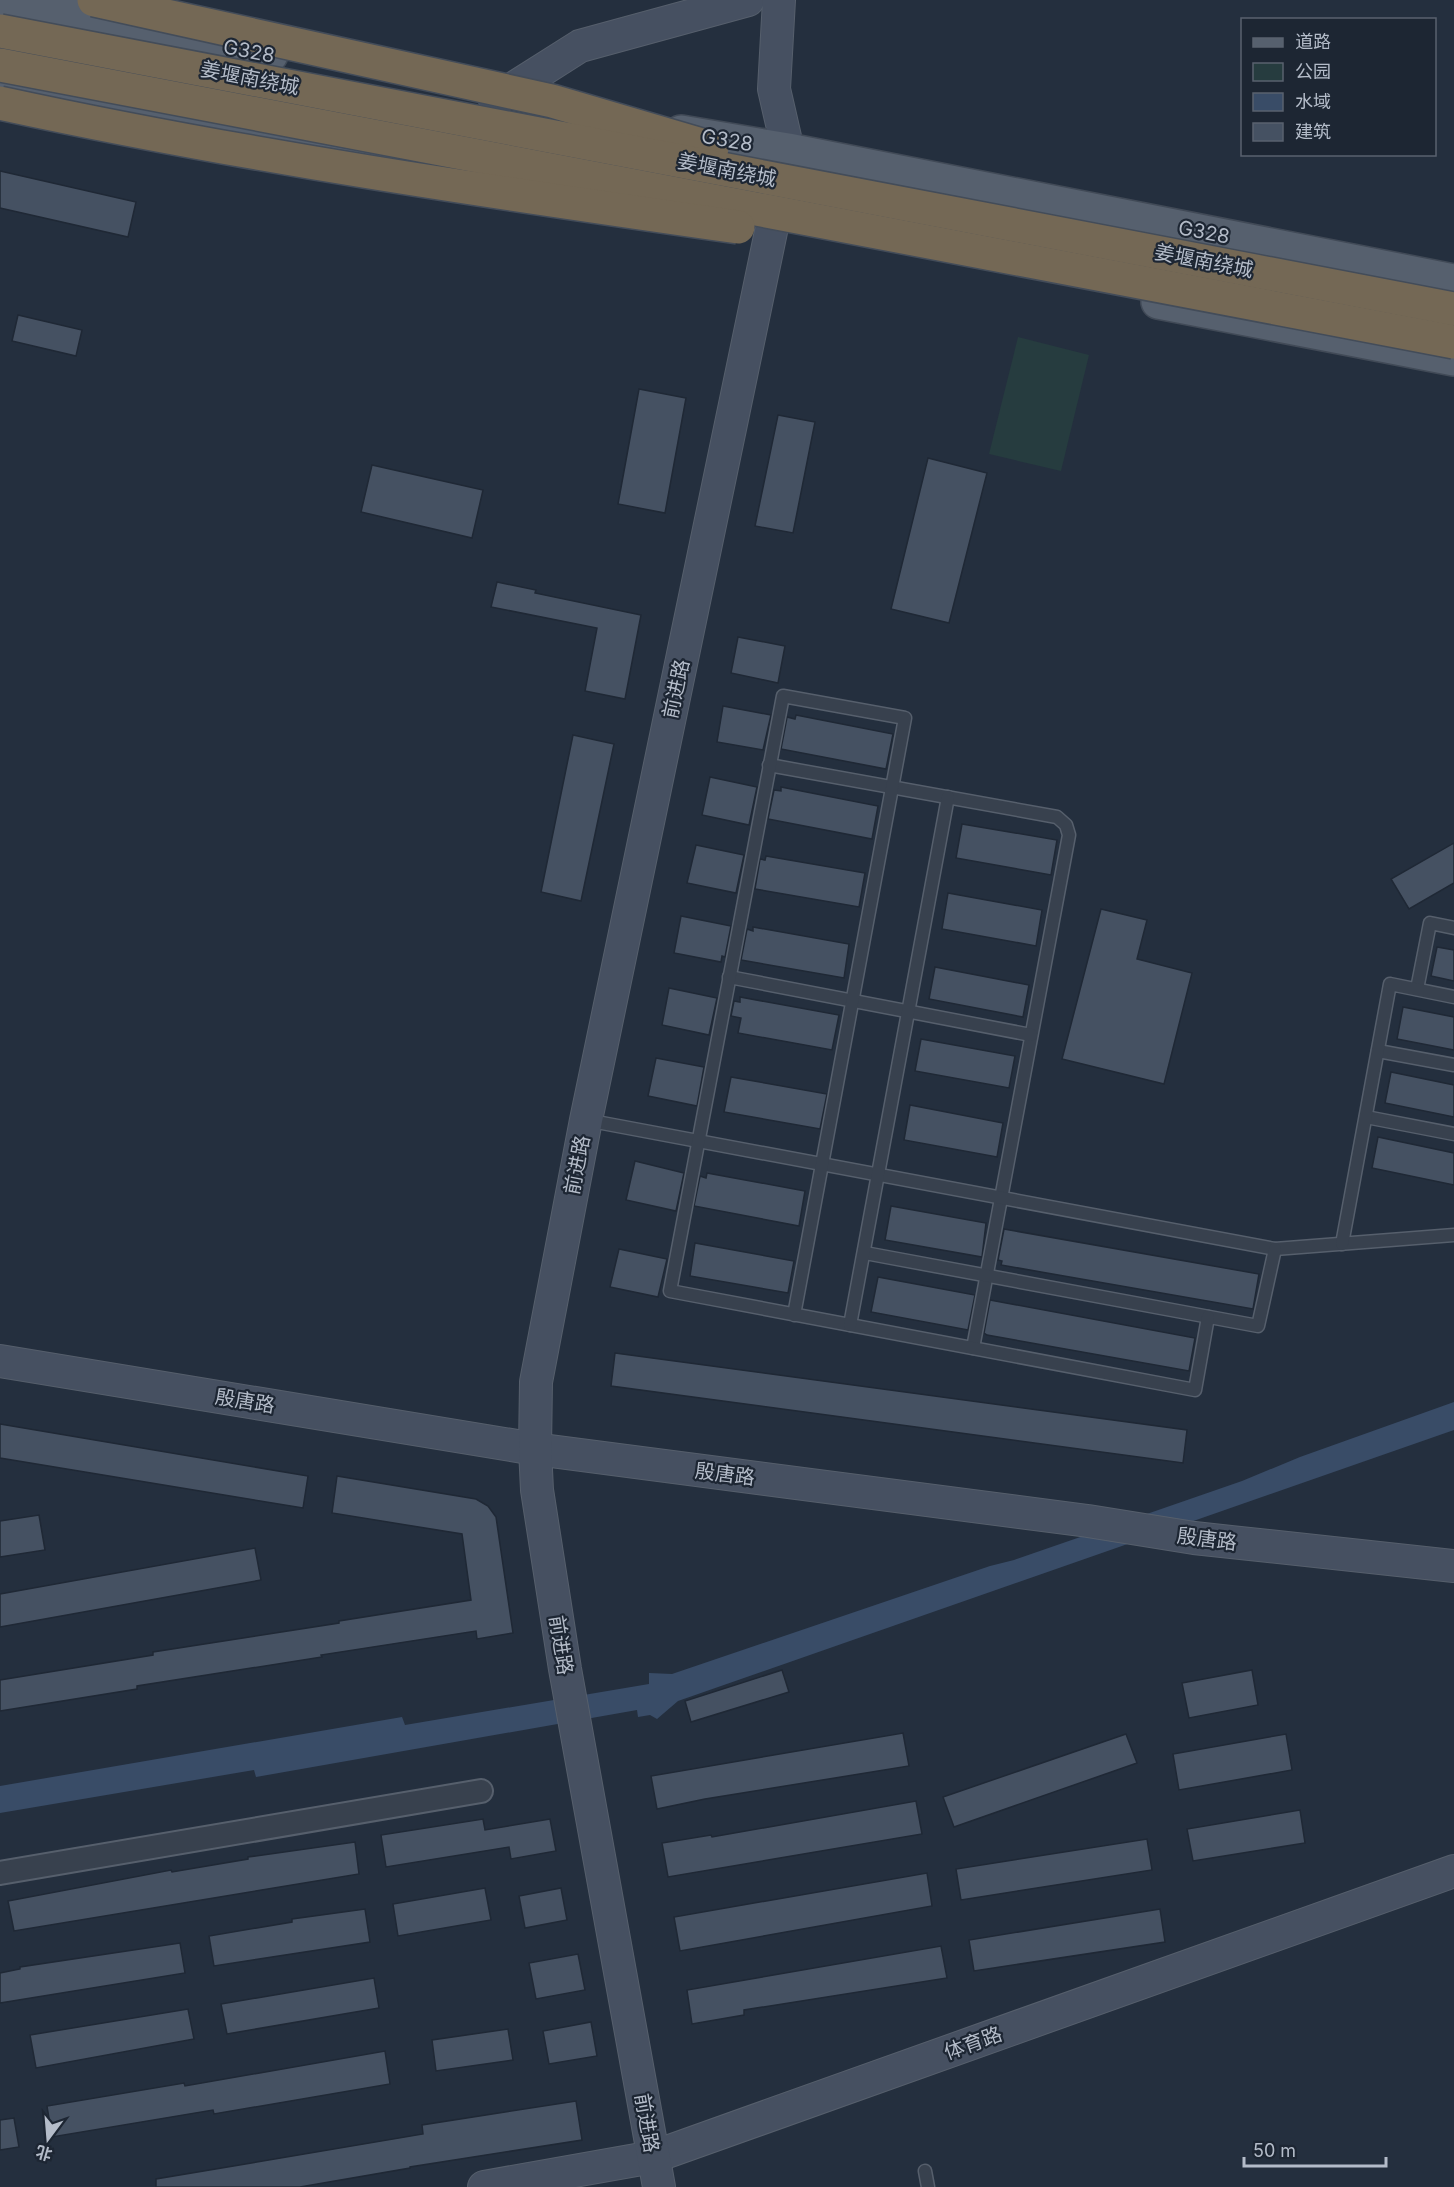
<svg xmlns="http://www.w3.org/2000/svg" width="1454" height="2187" viewBox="0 0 1454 2187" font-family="Inter,'Noto Sans SC',sans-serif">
  <rect width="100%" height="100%" fill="#242f3e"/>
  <!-- green -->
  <polygon fill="#263c3f" points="1018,337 1089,355 1061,471 989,454"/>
  <!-- water -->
  <polygon fill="#394c67" points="1454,1402 1454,1430 678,1701 657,1719 650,1715 638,1717 637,1710 256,1777 254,1770 0,1813 0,1786 402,1717 405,1725 649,1684 649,1673 672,1674 990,1566 1014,1560 1242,1481 1300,1457"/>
  <!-- building -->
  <g fill="#455162" stroke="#1f2835" stroke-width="1.5">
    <polygon points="0,171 136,202 128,237 0,208"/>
    <polygon points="18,315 82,330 76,356 12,341"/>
    <polygon points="639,389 686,398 665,513 618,504"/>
    <polygon points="778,415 815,422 793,533 755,526"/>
    <polygon points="928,458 987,473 949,623 891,609"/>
    <polygon points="372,465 483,490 472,538 361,512"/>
    <polygon points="497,582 536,590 535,593 641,615 625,699 585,691 597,628 491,607"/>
    <polygon points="738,637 785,646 778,683 731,673"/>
    <polygon points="723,706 771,715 763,750 717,742"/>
    <polygon points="796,715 893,734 886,769 781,749 787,717 795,719"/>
    <polygon points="573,735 614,744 581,901 541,892"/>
    <polygon points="710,777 757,787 749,825 702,815"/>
    <polygon points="781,787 878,806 872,839 768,819 774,790 781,791"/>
    <polygon points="962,824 1057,840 1051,875 956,858"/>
    <polygon points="1454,843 1454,883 1409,909 1391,879"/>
    <polygon points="696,845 744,855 736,893 687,883"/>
    <polygon points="766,856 865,873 859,907 755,889 760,859 765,860"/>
    <polygon points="948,893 1042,910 1036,946 942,929"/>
    <polygon points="1101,909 1147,920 1137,959 1192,973 1164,1084 1062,1059"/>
    <polygon points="681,916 731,926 725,957 722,956 721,962 674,953"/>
    <polygon points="753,927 849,944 844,978 741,960 747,929 753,931"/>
    <polygon points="1437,947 1454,950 1454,981 1431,976"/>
    <polygon points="935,967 1029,985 1023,1017 929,999"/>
    <polygon points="669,988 717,998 709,1035 662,1025"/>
    <polygon points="740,997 839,1015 832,1050 738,1033 741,1018 731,1016 734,1001 740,1002"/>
    <polygon points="1403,1007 1454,1017 1454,1050 1397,1039"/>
    <polygon points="921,1039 1015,1056 1009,1088 915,1071"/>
    <polygon points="656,1058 704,1067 697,1106 648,1096"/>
    <polygon points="1391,1072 1454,1085 1454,1117 1385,1103"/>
    <polygon points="731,1077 827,1094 820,1129 724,1112"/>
    <polygon points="910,1105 1003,1123 997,1157 904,1140"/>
    <polygon points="1378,1137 1454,1153 1454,1185 1372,1168"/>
    <polygon points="635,1161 684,1173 676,1211 626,1200"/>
    <polygon points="707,1173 805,1191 799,1226 694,1206 700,1176 706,1178"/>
    <polygon points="891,1206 986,1223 982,1257 885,1240"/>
    <polygon points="1004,1229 1259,1274 1253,1309 1001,1265 1002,1261 998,1260"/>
    <polygon points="695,1243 794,1261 788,1293 690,1276"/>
    <polygon points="619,1249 667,1259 658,1297 610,1287"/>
    <polygon points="878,1277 975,1295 968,1330 871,1312"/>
    <polygon points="990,1300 1195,1338 1189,1371 987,1335 984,1333"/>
    <polygon points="615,1353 1187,1430 1183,1463 611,1386"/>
    <polygon points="0,1424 308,1476 303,1508 0,1458"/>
    <polygon points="337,1476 476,1499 488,1506 496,1517 513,1633 477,1639 476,1631 321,1655 322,1657 137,1686 137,1689 0,1711 0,1680 153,1655 153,1652 339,1623 339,1621 471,1600 462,1534 332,1513"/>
    <polygon points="39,1515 45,1550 0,1557 0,1521"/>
    <polygon points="255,1548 261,1580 0,1627 0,1594"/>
    <polygon points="782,1670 789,1692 691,1722 685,1701"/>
    <polygon points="1252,1670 1258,1705 1189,1718 1182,1683"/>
    <polygon points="903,1733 909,1766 705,1799 657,1809 651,1776"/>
    <polygon points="1126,1734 1137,1763 954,1827 943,1797"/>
    <polygon points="1286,1734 1292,1770 1179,1790 1173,1754"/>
    <polygon points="916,1801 922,1834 668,1877 662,1843 711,1835 712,1837"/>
    <polygon points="1300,1810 1305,1843 1193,1861 1187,1829"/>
    <polygon points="483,1819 485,1830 550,1819 556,1851 511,1859 509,1847 386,1867 381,1835"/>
    <polygon points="1147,1839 1152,1870 961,1900 956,1869"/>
    <polygon points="355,1842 359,1874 14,1931 8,1901 171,1870 172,1872 248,1859 248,1857"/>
    <polygon points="927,1873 932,1906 680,1951 674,1917"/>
    <polygon points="485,1888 491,1920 398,1936 393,1904"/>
    <polygon points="561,1888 567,1920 525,1928 519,1896"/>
    <polygon points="365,1909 370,1942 214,1966 209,1936 292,1922 292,1919"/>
    <polygon points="1160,1909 1165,1942 974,1971 969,1940"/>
    <polygon points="180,1943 185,1973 0,2003 0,1973 20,1969 20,1967"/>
    <polygon points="941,1946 947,1978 744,2010 744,2015 692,2024 687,1990"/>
    <polygon points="578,1954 585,1990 536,1999 529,1963"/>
    <polygon points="374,1978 379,2008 227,2034 221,2004"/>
    <polygon points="188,2009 194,2039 36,2068 30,2035"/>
    <polygon points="591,2022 597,2056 549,2064 543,2031"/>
    <polygon points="508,2029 513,2060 436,2071 432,2040"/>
    <polygon points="385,2051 390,2084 214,2114 213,2110 52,2137 47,2106 184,2083 185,2086"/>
    <polygon points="576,2101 582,2140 410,2167 410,2168 300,2187 156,2187 156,2179 423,2134 422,2125"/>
    <polygon points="14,2118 19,2147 0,2150 0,2120"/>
  </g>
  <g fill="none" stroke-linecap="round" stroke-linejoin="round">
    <!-- lane casing -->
    <g stroke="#565f6c" stroke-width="15">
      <g id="lane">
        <polyline points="769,765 1057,817 1066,825 1069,835 973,1348"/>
        <polyline points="729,977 1031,1035"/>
        <polyline points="1417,989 1430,923 1454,928"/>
        <polyline points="1378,1051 1454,1065"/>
        <polyline points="1366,1117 1454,1134"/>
        <polyline points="586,1120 1275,1249 1454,1235"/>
        <polyline points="1342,1244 1390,984 1454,997"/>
        <polyline points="865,1253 1258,1326 1275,1249"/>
        <polyline points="794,1315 905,718 783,696 670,1291 1195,1390 1208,1317"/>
        <polyline points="850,1325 948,797"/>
        <polyline points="925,2171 928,2187"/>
      </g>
    </g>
    <!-- street casing -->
    <g stroke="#565f6c" stroke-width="26">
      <polyline id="street" points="0,1873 481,1791"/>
    </g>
    <!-- secondary casing -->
    <g stroke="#565f6c" stroke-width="34">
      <g id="secondary">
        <polyline points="495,100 580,46 748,0"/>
        <polyline points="0,1361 535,1449 1088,1521 1194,1538 1454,1566"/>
        <polyline points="484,2187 653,2157 1454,1871"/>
        <polyline points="659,2187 565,1669 537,1490 535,1449 536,1382 586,1120 788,150 774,89 779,0"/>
      </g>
    </g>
    <!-- primary casing -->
    <g stroke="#414a57" stroke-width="36">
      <g id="primary">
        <polyline points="0,1 271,55"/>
        <polyline points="0,87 453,170"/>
        <polyline points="681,132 788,150 1454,281"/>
        <polyline points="1158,302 1454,359"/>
      </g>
    </g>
    <!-- lane -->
    <use href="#lane" stroke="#38414e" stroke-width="12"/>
    <!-- street -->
    <use href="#street" stroke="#38414e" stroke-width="22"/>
    <!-- secondary -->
    <use href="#secondary" stroke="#465061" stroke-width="32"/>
    <!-- primary -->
    <use href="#primary" stroke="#56606e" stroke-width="33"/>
    <!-- highway-bridge casing -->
    <g stroke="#434c59" stroke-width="36" stroke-linecap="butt">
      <g id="highway-bridge">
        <polyline points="94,0 552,101 712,148"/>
        <polyline points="0,31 1454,309"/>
        <polyline points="0,65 1454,342"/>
        <path d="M0 103C244 156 491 192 738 227"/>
      </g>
    </g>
    <!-- highway-bridge -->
    <use href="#highway-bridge" stroke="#746855" stroke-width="33"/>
  </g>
  <g text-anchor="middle" stroke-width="4.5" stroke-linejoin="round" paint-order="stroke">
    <!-- street labels -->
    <g font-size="20" fill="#b4bcc9" stroke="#1d2633">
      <text transform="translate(249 51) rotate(11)" y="7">G328</text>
      <text transform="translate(250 78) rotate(11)" y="7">姜堰南绕城</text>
      <text transform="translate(727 140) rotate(10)" y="7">G328</text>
      <text transform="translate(727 170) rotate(11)" y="7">姜堰南绕城</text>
      <text transform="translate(1204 232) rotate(11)" y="7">G328</text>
      <text transform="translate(1204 261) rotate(11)" y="7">姜堰南绕城</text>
      <text transform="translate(676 689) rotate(-78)" y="7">前进路</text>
      <text transform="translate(577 1165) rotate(-79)" y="7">前进路</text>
      <text transform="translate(245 1401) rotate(9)" y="7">殷唐路</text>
      <text transform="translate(725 1474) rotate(7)" y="7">殷唐路</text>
      <text transform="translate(1207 1539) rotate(7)" y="7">殷唐路</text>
      <text transform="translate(561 1645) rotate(81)" y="7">前进路</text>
      <text transform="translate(973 2043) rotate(-20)" y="7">体育路</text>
      <text transform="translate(647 2123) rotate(80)" y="7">前进路</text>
    </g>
  </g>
  <!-- legend -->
  <rect x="1241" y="18" width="195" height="138" fill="#1d2633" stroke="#59626f" stroke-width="1.5"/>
  <rect x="1253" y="38" width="30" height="9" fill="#56606e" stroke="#59626f" stroke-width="1.5"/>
  <text x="1295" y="48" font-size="18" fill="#b4bcc9">道路</text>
  <rect x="1253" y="63" width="30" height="18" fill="#263c3f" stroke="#59626f" stroke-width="1.5"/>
  <text x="1295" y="78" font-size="18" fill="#b4bcc9">公园</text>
  <rect x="1253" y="93" width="30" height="18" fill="#394c67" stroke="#59626f" stroke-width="1.5"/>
  <text x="1295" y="108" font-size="18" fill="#b4bcc9">水域</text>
  <rect x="1253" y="123" width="30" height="18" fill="#455162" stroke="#59626f" stroke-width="1.5"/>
  <text x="1295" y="138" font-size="18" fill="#b4bcc9">建筑</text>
  <!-- north arrow -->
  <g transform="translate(48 2139) rotate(196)" stroke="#1d2633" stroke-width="4.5" paint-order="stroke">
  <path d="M0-4.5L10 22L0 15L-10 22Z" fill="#b4bcc9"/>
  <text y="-9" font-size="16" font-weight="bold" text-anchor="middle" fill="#b4bcc9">北</text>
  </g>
  <!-- scale -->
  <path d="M1244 2157v9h142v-9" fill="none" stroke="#b4bcc9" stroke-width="3"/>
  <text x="1253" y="2157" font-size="18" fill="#b4bcc9" stroke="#1d2633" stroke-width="4.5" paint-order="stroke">50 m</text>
</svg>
